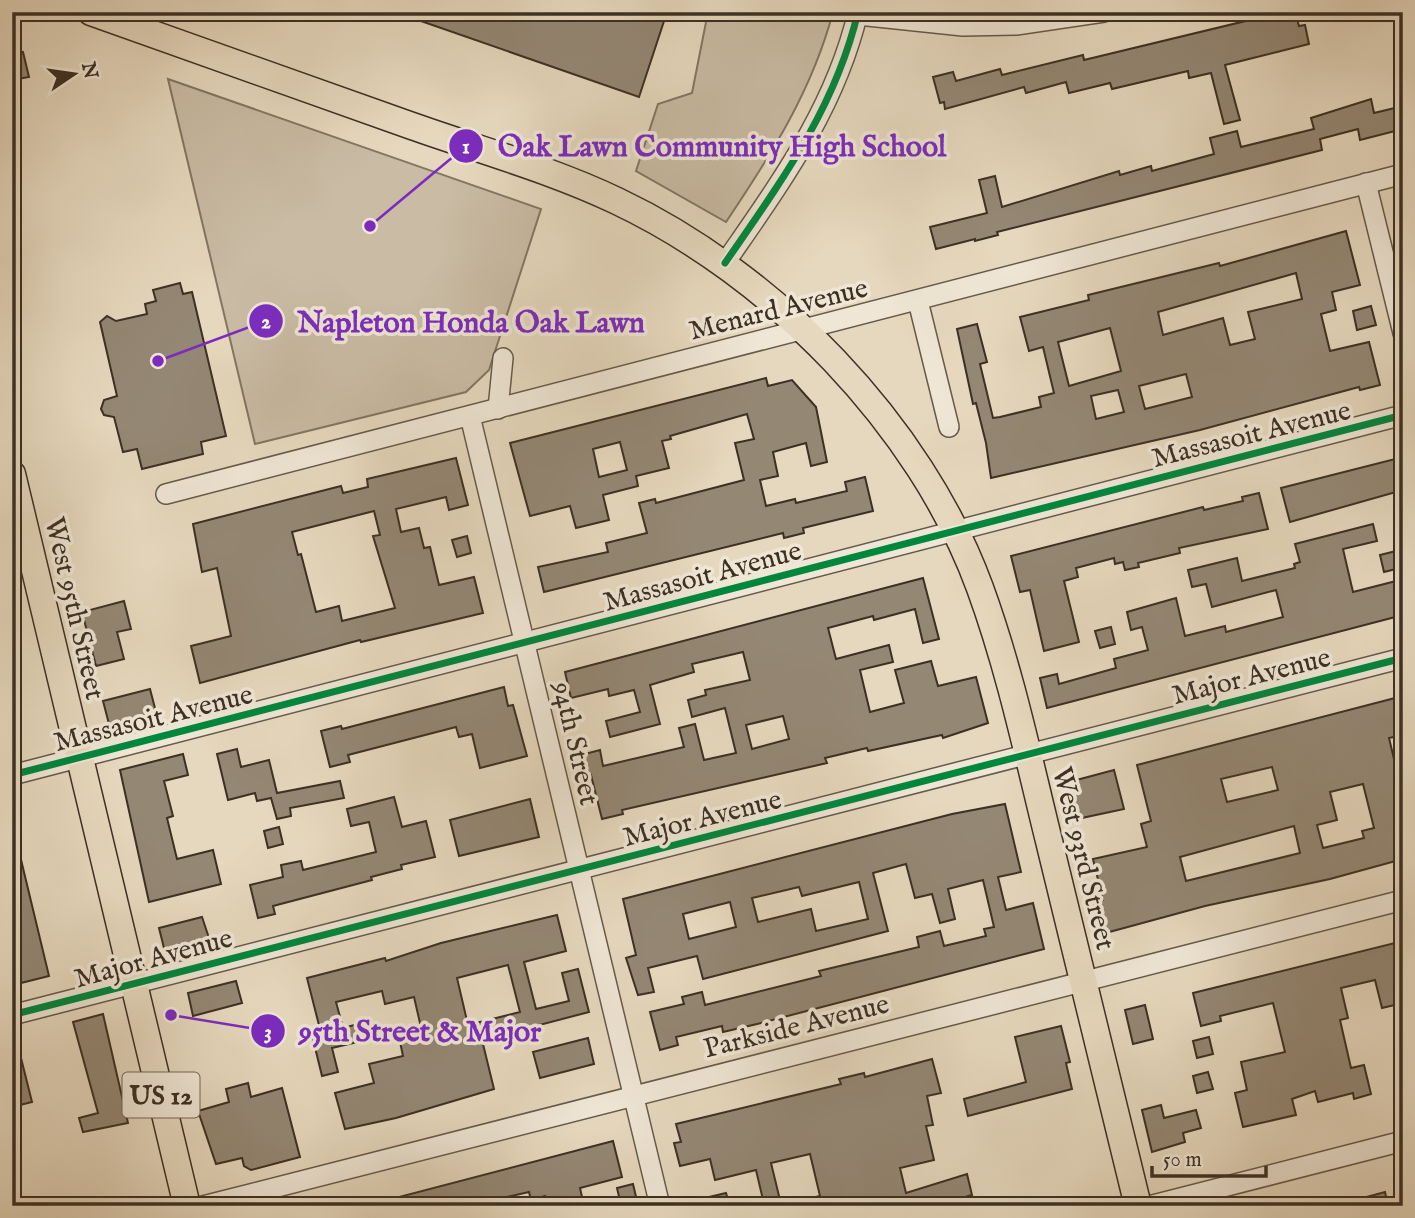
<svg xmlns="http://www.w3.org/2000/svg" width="1415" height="1218" viewBox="0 0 1415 1218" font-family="'IM FELL English',serif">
  <rect width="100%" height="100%" fill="#e6d8be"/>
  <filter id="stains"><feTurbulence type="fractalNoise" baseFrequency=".00286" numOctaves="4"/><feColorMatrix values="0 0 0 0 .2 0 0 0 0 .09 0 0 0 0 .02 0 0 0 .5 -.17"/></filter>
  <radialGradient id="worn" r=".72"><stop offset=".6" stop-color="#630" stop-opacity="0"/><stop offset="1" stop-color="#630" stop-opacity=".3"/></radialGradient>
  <!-- green -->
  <g fill="#c9bba4" stroke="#827664" stroke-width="2">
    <path d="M708 12H833C812 91 771 155 726 222L636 171 658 104 692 93Z"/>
    <polygon points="168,79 541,209 489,370 466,392 255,444"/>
  </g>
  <!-- building -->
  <g fill="#948774" stroke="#3c3024" stroke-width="2" fill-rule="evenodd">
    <polygon points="395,12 667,12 639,97"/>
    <polygon points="1283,12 1295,12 1299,26 1305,25 1309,44 1225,65 1240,120 1224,124 1211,73 1189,78 1188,71 1112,89 1110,83 1069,93 1066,82 1026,93 1024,87 945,109 944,102 940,103 933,77 953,72 956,81 1000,69 1002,75 1083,55 1084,60"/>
    <polygon points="23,52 29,77 12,80 12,55"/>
    <polygon points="1371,99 1374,113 1403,106 1403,129 1360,140 1358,129 1320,139 1322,150 997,232 998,235 975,241 975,239 936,249 930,227 987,213 979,180 995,176 1002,207 1119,171 1120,175 1151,166 1152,171 1214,154 1210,138 1237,131 1241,147 1314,129 1311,118"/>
    <path d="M1346 231 1360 285 1332 292 1336 310 1321 314 1330 351 1369 342 1380 385 1360 390 1359 387 1200 430 991 478 986 443 976 403 973 404 957 329 977 324 987 362 980 364 993 418 1000 417 1041 407 1039 397 1054 393 1043 347 1029 351 1020 317 1089 300 1088 295 1219 263 1220 266ZM1296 273 1302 299 1248 312 1255 339 1230 345 1223 318 1163 335 1158 312ZM1110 328 1121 371 1069 386 1058 342ZM1186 374 1192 397 1145 409 1139 386ZM1118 390 1124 412 1096 419 1091 396Z"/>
    <polygon points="180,283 183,294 192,292 226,436 201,442 203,454 142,469 137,449 123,452 114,417 104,415 101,409 104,400 117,396 100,322 107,316 116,321 147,314 145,304 156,301 153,290"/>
    <polygon points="1371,306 1376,325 1357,330 1353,311"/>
    <path d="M766 378 768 386 792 380 816 407 827 462 811 466 806 443 773 452 778 476 760 480 766 506 795 499 796 503 847 491 845 482 865 477 873 511 803 528 804 533 784 538 783 533 544 592 538 567 608 552 606 543 647 533 639 503 655 499 656 503 744 480 735 443 754 439 747 414 670 436 671 439 662 441 669 468 636 476 638 486 603 495 609 520 576 528 570 506 530 516 510 443ZM620 442 627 470 599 477 593 449Z"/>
    <polygon points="1403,457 1403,490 1290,522 1281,488"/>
    <path d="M456 458 468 505 449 510 446 497 396 509 401 532 419 528 424 548 430 547 439 585 474 577 483 613 361 642 360 640 200 683 191 646 231 636 217 568 202 572 193 524 341 486 343 493 368 487 367 479ZM374 511 380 535 373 536 395 608 342 621 339 606 316 612 301 554 298 555 292 532Z"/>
    <polygon points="1259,493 1268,529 1179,548 1180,553 1138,563 1139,567 1125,570 1123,562 1115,564 1114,558 1076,568 1078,577 1064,581 1079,642 1044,651 1030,590 1020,592 1011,556 1203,507 1204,510 1243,501 1242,497"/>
    <polygon points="1373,524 1377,541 1343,549 1353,592 1396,581 1403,615 1047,708 1040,678 1057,674 1059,684 1116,668 1114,659 1148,650 1142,627 1131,630 1127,612 1176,598 1185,636 1225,626 1226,632 1283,617 1276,590 1212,607 1206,584 1192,587 1188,570 1237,558 1242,581 1295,568 1294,564 1300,562 1295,544"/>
    <polygon points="467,536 471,553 457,557 452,540"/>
    <polygon points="1396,551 1400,568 1384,572 1380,555"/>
    <path d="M923 578 939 639 923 643 915 609 874 620 873 616 828 628 836 659 889 645 893 662 860 670 870 712 904 703 895 670 931 661 938 686 976 677 988 723 943 738 942 735 868 751 867 748 825 758 827 763 622 810 623 814 602 819 591 775 586 776 581 755 600 750 603 766 684 747 679 728 695 724 704 760 736 753 725 708 692 717 688 700 706 695 705 690 750 680 743 652 692 664 694 672 650 685 660 724 610 737 606 721 640 712 634 690 609 696 608 689 571 698 565 672ZM783 716 789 739 752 749 746 725Z"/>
    <polygon points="124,601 131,629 117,632 124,659 96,666 83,616 86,611"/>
    <polygon points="1111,627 1115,644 1100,648 1095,631"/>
    <polygon points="504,687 508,706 513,705 527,756 480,768 472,734 459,737 456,727 348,755 350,762 330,767 321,731 341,726 342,729"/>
    <polygon points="150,689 156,712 109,724 103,701"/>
    <path d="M1395 698 1403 735 1389 738 1399 780 1403 779V859L1330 879 1205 906 1102 934 1094 902 1103 900 1093 859 1147 847 1141 824 1151 821 1137 765ZM1272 767 1278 790 1227 802 1221 779ZM1363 784 1374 828 1362 831 1364 838 1323 848 1317 825 1337 820 1330 792ZM1294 826 1300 853 1186 881 1180 857Z"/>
    <polygon points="237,749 241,767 269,760 277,793 340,781 344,798 290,808 291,816 277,819 271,798 257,801 255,793 228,800 217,754"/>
    <polygon points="183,754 188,775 164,781 173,816 167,818 177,859 213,850 221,884 149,902 120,770"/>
    <polygon points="1114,770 1124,809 1077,819 1069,782"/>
    <polygon points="394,797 402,827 426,821 435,857 401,865 402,869 371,877 372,880 273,906 275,914 258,918 250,885 283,877 281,865 301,861 303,870 376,852 369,822 351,826 347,809"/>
    <polygon points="530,799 539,837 459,856 450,820"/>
    <path d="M1005 804 1021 872 998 877 1006 910 1033 903 1044 949 757 1024 723 1032 722 1026 676 1037 678 1045 660 1050 650 1012 684 1004 682 997 702 992 705 1005 821 976 819 971 919 947 917 937 940 931 944 946 986 936 984 929 994 927 983 880 948 889 955 919 940 923 932 894 915 898 906 864 873 873 888 931 703 979 697 956 648 968 654 992 638 995 626 958 636 955 623 899 952 814ZM859 882 868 919 816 931 811 909 758 922 752 898 799 887 802 896ZM730 902 736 927 689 939 683 914Z"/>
    <polygon points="279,827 283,844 268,848 264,831"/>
    <polygon points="12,843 17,843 49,976 21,983 12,946"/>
    <path d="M557 915 566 951 524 962 536 1009 569 1001 562 973 578 969 589 1012 482 1040 494 1089 396 1118 345 1129 335 1093 374 1083 369 1064 403 1056 400 1042 423 1036 414 997 385 1004 382 991 336 1002 343 1028 362 1023 366 1040 332 1048 338 1072 322 1076 312 1035 321 1033 307 978 385 958 386 961 441 943ZM508 965 520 1012 468 1025 457 978Z"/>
    <polygon points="202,917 210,941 165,952 159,928"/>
    <polygon points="1403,941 1403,1003 1382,1008 1375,980 1341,988 1348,1018 1340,1020 1351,1068 1364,1065 1371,1094 1354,1099 1353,1093 1318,1102 1315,1091 1292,1099 1296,1115 1243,1127 1235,1093 1247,1090 1241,1062 1285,1052 1273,1003 1220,1016 1221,1021 1201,1026 1193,993"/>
    <polygon points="236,981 242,1003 193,1016 188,993"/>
    <polygon points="1145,1005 1153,1039 1133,1044 1125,1010"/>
    <polygon points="103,1014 128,1123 83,1132 79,1118 98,1113 73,1022"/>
    <polygon points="1061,1026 1070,1062 1066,1063 1072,1089 968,1116 964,1099 1026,1082 1015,1037"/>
    <polygon points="1209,1037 1213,1054 1197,1058 1193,1041"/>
    <polygon points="588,1038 594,1064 540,1078 533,1052"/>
    <polygon points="17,1042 32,1102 12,1107 12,1043"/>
    <polygon points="932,1059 941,1093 927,1096 933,1125 926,1126 934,1160 900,1168 906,1193 967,1174 972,1195 933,1206 798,1206 797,1201 820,1196 810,1154 771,1163 780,1200 764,1204 756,1170 715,1180 710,1159 680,1166 674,1143 681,1142 676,1124 841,1084 839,1079 864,1073 865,1077"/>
    <polygon points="1208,1072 1213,1089 1197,1093 1193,1076"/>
    <polygon points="248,1083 251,1097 282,1088 300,1157 251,1170 244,1166 242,1158 216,1164 198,1111 229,1102 226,1089"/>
    <polygon points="1161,1105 1164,1118 1196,1110 1201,1128 1183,1133 1185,1142 1152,1152 1142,1110"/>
    <polygon points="613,1141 622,1177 580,1188 584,1206 547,1206 545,1196 531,1200 529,1192 468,1206 380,1206 380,1202"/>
    <polygon points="633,1184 637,1201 621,1205 617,1188"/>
    <polygon points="1385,1192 1388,1206 1349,1206 1348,1202"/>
    <polygon points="726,1193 730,1206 693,1206 692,1201"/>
  </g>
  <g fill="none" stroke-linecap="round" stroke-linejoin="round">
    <!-- minor casing -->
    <g stroke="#665a4a" stroke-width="22">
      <g id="minor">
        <polyline points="858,15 963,26 1016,25 1104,12"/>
        <polyline points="1366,183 1403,333"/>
        <path d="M725 263C780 183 835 109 858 12"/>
        <polyline points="918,301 949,427"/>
        <polyline points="498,409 503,358"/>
        <polyline points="470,416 660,1206"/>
        <polyline points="166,494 1403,174"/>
        <polyline points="12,775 1403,415"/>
        <polyline points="12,1015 1403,658"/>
        <polyline points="203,1206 1403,900"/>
        <polyline points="1149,1206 1403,1141"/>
      </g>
    </g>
    <!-- major casing -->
    <g stroke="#3c3024" stroke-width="29">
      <g id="major">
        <path d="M91 12C198 51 305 89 412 126 480 150 552 170 617 201 773 275 920 424 980 588 1010 670 1028 756 1049 841 1079 962 1108 1084 1138 1206"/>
        <polyline points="12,474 187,1206"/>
      </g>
    </g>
    <!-- minor -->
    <use href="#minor" stroke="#efe6d5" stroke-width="19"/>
    <!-- major -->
    <use href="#major" stroke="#e6d8be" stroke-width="26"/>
    <!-- cycleway casing -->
    <g stroke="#efe6d5" stroke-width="11">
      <g id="cycleway">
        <path d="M725 263C780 183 835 109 858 12"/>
        <polyline points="12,775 1403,415"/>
        <polyline points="12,1015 1403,658"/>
      </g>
    </g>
    <!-- cycleway -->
    <use href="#cycleway" stroke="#00873e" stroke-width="7"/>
  </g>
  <g text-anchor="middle" stroke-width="7" stroke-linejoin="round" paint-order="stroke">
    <!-- shield labels -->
    <rect fill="#efe6d5" stroke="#726759" stroke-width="2" x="122.5" y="1072.5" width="77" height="45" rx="5"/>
    <g font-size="26" font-weight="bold" fill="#3c3024">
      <text x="161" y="1104">US 12</text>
    </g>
    <!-- street labels -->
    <g font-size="28" fill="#3c3024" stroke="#efe6d5">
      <text transform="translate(778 308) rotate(-14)" y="10">Menard Avenue</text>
      <text transform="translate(1251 433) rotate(-14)" y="10">Massasoit Avenue</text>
      <text transform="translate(702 575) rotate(-15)" y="10">Massasoit Avenue</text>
      <text transform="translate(76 608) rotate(77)" y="10">West 95th Street</text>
      <text transform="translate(1251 675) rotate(-14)" y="10">Major Avenue</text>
      <text transform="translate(153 717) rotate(-14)" y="10">Massasoit Avenue</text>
      <text transform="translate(577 743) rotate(77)" y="10">94th Street</text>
      <text transform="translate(702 817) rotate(-14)" y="10">Major Avenue</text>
      <text transform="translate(1085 858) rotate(76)" y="10">West 93rd Street</text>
      <text transform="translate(153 957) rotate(-15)" y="10">Major Avenue</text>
      <text transform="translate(796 1025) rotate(-14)" y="10">Parkside Avenue</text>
    </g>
  </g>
  <!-- callouts -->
  <path fill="none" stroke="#7b2cbf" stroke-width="2.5" d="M370 226L466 146M158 361L266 321M171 1015L268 1031"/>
  <g fill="#7b2cbf" stroke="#efe6d5" stroke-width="2.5">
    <circle cx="370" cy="226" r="7"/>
    <circle cx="158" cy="361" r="7"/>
    <circle cx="171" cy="1015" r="7"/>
    <circle cx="466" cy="146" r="18"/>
    <circle cx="266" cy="321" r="18"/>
    <circle cx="268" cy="1031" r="18"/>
  </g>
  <g font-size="21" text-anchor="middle" font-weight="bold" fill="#fff">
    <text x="466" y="153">1</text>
    <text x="266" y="328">2</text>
    <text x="268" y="1038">3</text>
  </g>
  <g font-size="30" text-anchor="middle" font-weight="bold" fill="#7b2cbf" stroke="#efe6d5" stroke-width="7" stroke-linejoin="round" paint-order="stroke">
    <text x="722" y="156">Oak Lawn Community High School</text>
    <text x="471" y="332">Napleton Honda Oak Lawn</text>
    <text x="420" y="1041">95th Street &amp; Major</text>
  </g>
  <!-- margin -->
  <rect width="1415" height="1218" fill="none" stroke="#e6d8be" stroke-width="42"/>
  <rect x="14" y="14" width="1387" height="1190" fill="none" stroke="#3c3024" stroke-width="3.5"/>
  <rect x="21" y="21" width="1373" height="1176" fill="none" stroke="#3c3024" stroke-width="2"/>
  <!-- north arrow -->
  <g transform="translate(74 74) rotate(77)" stroke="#efe6d5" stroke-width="5" paint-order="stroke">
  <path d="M0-5L12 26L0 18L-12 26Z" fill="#3c3024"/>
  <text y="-10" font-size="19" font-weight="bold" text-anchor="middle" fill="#3c3024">N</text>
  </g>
  <!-- scale -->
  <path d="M1152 1166v10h114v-10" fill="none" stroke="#3c3024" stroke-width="3.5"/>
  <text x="1163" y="1166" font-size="21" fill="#3c3024" stroke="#efe6d5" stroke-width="5" paint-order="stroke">50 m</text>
  <rect width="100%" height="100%" filter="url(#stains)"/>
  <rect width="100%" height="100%" fill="url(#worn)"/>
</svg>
